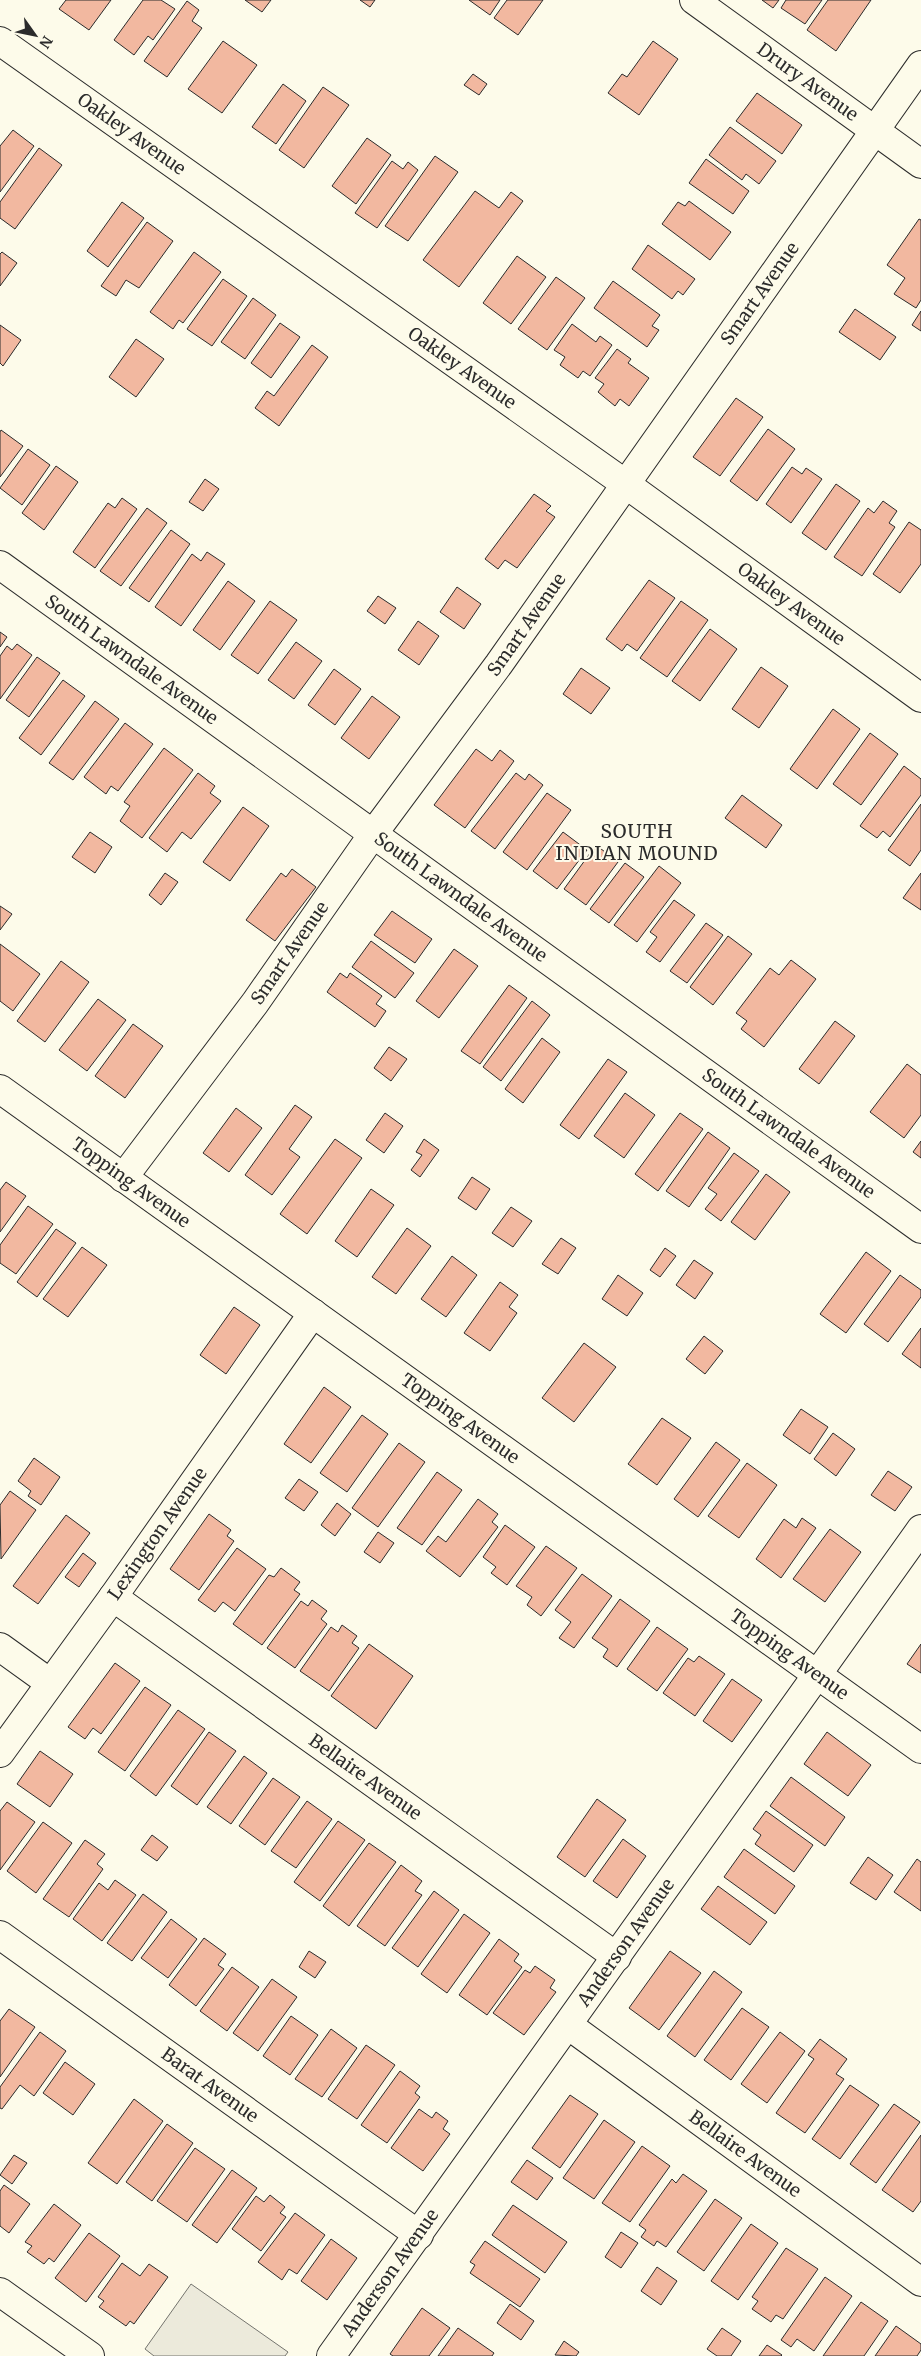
<svg xmlns="http://www.w3.org/2000/svg" width="921" height="2356" viewBox="0 0 921 2356" font-family="Merriweather,serif">
  <rect width="100%" height="100%" fill="#fdfbea"/>
  <!-- parking -->
  <polygon fill="#eceadb" stroke="#74746e" points="191,2284 288,2352 285,2356 154,2356 145,2349"/>
  <!-- building -->
  <g fill="#f2b8a0" stroke="#2b2b2b">
    <polygon points="66,0 111,0 89,30 59,9"/>
    <polygon points="143,0 161,0 175,9 153,40 148,36 134,55 114,40"/>
    <polygon points="245,0 271,0 262,12"/>
    <polygon points="360,0 375,0 370,7"/>
    <polygon points="469,0 500,0 490,15"/>
    <polygon points="507,0 543,0 518,35 494,18"/>
    <polygon points="762,0 779,0 773,8"/>
    <polygon points="786,0 822,0 805,24 781,8"/>
    <polygon points="828,0 871,0 836,51 807,30"/>
    <polygon points="187,1 199,10 192,21 202,28 167,77 144,61"/>
    <polygon points="223,41 257,65 222,113 188,89"/>
    <polygon points="653,41 678,59 639,115 608,93 622,74 627,77"/>
    <polygon points="473,74 487,84 479,95 464,85"/>
    <polygon points="283,84 306,101 276,144 252,127"/>
    <polygon points="323,87 349,105 304,168 279,150"/>
    <polygon points="757,93 802,125 782,154 736,121"/>
    <polygon points="730,127 776,161 759,184 746,174 742,180 709,155"/>
    <polygon points="13,130 34,146 0,192 0,146"/>
    <polygon points="367,138 391,155 356,204 332,186"/>
    <polygon points="39,148 62,165 15,229 0,218 0,202"/>
    <polygon points="435,156 458,172 408,241 385,226"/>
    <polygon points="706,159 749,191 733,214 689,183"/>
    <polygon points="392,161 403,169 408,162 418,170 377,228 355,213"/>
    <polygon points="475,191 499,208 511,192 523,201 459,287 423,260"/>
    <polygon points="689,201 731,232 710,260 662,224 678,202 685,206"/>
    <polygon points="122,202 144,218 108,267 87,251"/>
    <polygon points="919,219 921,220 921,300 916,308 894,294 905,278 887,265"/>
    <polygon points="147,222 173,241 139,288 126,280 116,296 101,286"/>
    <polygon points="648,245 695,279 683,295 678,291 672,299 632,269"/>
    <polygon points="2,252 17,263 0,286 0,254"/>
    <polygon points="194,252 221,272 183,323 179,320 173,329 150,312"/>
    <polygon points="517,256 546,277 511,324 483,303"/>
    <polygon points="556,277 585,298 547,350 518,329"/>
    <polygon points="223,279 247,296 212,346 187,329"/>
    <polygon points="613,281 660,315 652,326 659,330 647,347 594,308"/>
    <polygon points="253,298 276,315 245,359 221,342"/>
    <polygon points="855,309 896,337 880,360 839,332"/>
    <polygon points="921,311 921,331 912,325"/>
    <polygon points="280,323 300,337 271,378 251,363"/>
    <polygon points="572,324 596,342 600,336 612,345 590,376 583,371 578,378 560,365 565,357 554,350"/>
    <polygon points="0,325 21,340 3,366 0,363"/>
    <polygon points="136,339 164,359 136,397 109,377"/>
    <polygon points="312,345 328,357 279,426 255,408 267,391 274,396"/>
    <polygon points="617,349 631,359 628,363 649,378 629,406 620,399 615,406 598,392 604,384 595,378"/>
    <polygon points="736,398 763,417 720,476 693,457"/>
    <polygon points="768,429 795,449 757,501 730,481"/>
    <polygon points="1,430 23,446 0,477 0,432"/>
    <polygon points="28,449 50,465 22,505 0,488"/>
    <polygon points="56,466 78,482 44,530 22,513"/>
    <polygon points="792,467 802,474 806,468 822,479 791,523 766,504"/>
    <polygon points="205,479 219,489 203,511 189,502"/>
    <polygon points="836,484 860,501 826,550 802,533"/>
    <polygon points="534,494 551,506 546,511 555,517 517,568 505,560 498,569 485,559"/>
    <polygon points="122,498 137,509 95,568 73,552 108,503 115,508"/>
    <polygon points="883,501 897,511 889,523 895,527 862,576 834,557 868,508 874,513"/>
    <polygon points="147,508 167,523 121,586 100,571"/>
    <polygon points="909,522 921,530 921,564 900,593 873,574"/>
    <polygon points="171,530 190,544 149,602 129,588"/>
    <polygon points="207,552 225,564 181,626 155,607 192,554 201,561"/>
    <polygon points="649,580 675,598 637,651 627,644 622,651 606,639"/>
    <polygon points="228,581 255,601 220,650 193,630"/>
    <polygon points="457,587 481,604 464,629 440,612"/>
    <polygon points="378,596 396,608 385,624 367,611"/>
    <polygon points="270,601 297,620 258,674 231,655"/>
    <polygon points="681,601 708,620 667,677 640,658"/>
    <polygon points="418,621 439,636 419,665 398,650"/>
    <polygon points="710,629 737,649 700,701 672,681"/>
    <polygon points="0,632 7,637 0,647"/>
    <polygon points="296,642 322,661 294,699 268,680"/>
    <polygon points="17,644 32,655 0,699 0,656 7,646 12,650"/>
    <polygon points="37,657 60,673 29,717 6,700"/>
    <polygon points="761,667 788,686 759,728 732,709"/>
    <polygon points="581,668 610,688 591,714 563,694"/>
    <polygon points="334,669 361,689 335,725 308,705"/>
    <polygon points="63,680 85,696 41,755 19,738"/>
    <polygon points="372,696 400,717 369,759 341,738"/>
    <polygon points="95,701 119,719 73,780 49,763"/>
    <polygon points="833,709 860,729 817,789 790,769"/>
    <polygon points="125,723 153,744 118,791 111,786 106,794 84,777"/>
    <polygon points="870,733 898,754 861,805 833,784"/>
    <polygon points="164,748 193,770 142,838 120,821 130,806 124,802"/>
    <polygon points="476,749 492,761 500,750 514,761 465,828 434,805"/>
    <polygon points="904,766 921,779 921,795 890,837 883,831 877,838 860,826"/>
    <polygon points="198,773 215,786 210,793 221,801 191,839 182,832 167,852 149,838"/>
    <polygon points="516,773 525,780 529,774 543,785 495,849 471,831"/>
    <polygon points="547,793 571,810 527,870 503,852"/>
    <polygon points="742,795 782,825 766,848 725,818"/>
    <polygon points="921,804 921,850 910,866 888,850"/>
    <polygon points="243,807 269,826 230,881 203,862"/>
    <polygon points="90,832 112,847 95,873 72,857"/>
    <polygon points="563,832 587,850 557,889 533,871"/>
    <polygon points="596,845 618,862 586,905 564,889"/>
    <polygon points="625,863 644,877 609,923 590,909"/>
    <polygon points="659,866 681,883 637,942 614,925"/>
    <polygon points="292,869 316,887 275,941 246,920 281,873 286,877"/>
    <polygon points="165,873 178,882 161,905 149,895"/>
    <polygon points="921,873 921,910 903,898"/>
    <polygon points="674,900 695,915 660,962 646,952 657,937 650,932"/>
    <polygon points="0,906 12,914 0,930"/>
    <polygon points="392,911 432,939 415,963 374,935"/>
    <polygon points="706,923 723,935 687,983 670,971"/>
    <polygon points="728,936 752,954 713,1005 690,987"/>
    <polygon points="371,941 414,973 395,998 352,967"/>
    <polygon points="0,944 40,974 13,1011 0,1001"/>
    <polygon points="454,949 478,966 439,1018 416,1001"/>
    <polygon points="791,960 816,979 764,1047 741,1029 747,1021 736,1013 770,968 779,975"/>
    <polygon points="61,961 89,982 45,1042 17,1021"/>
    <polygon points="340,973 347,978 350,973 382,996 376,1004 386,1011 375,1027 327,992"/>
    <polygon points="509,985 527,998 480,1064 461,1051"/>
    <polygon points="98,999 126,1020 87,1071 59,1050"/>
    <polygon points="532,1001 550,1015 501,1081 483,1067"/>
    <polygon points="835,1021 855,1036 819,1084 799,1069"/>
    <polygon points="133,1024 163,1046 125,1098 95,1076"/>
    <polygon points="542,1038 560,1052 523,1103 505,1089"/>
    <polygon points="389,1047 407,1059 391,1081 374,1068"/>
    <polygon points="608,1059 627,1072 579,1139 560,1125"/>
    <polygon points="907,1064 921,1075 921,1115 904,1138 870,1112"/>
    <polygon points="625,1093 655,1115 624,1158 594,1136"/>
    <polygon points="295,1105 312,1117 289,1149 300,1157 272,1195 245,1175"/>
    <polygon points="236,1108 262,1128 229,1172 203,1153"/>
    <polygon points="385,1113 403,1126 384,1153 366,1140"/>
    <polygon points="680,1113 703,1129 658,1191 635,1174"/>
    <polygon points="708,1132 730,1148 689,1207 666,1191"/>
    <polygon points="335,1139 362,1158 307,1234 280,1214"/>
    <polygon points="424,1139 439,1150 420,1177 411,1170 422,1155 416,1152"/>
    <polygon points="921,1141 921,1158 913,1152"/>
    <polygon points="734,1153 759,1171 721,1221 705,1209 717,1194 708,1188"/>
    <polygon points="766,1174 790,1192 755,1240 731,1222"/>
    <polygon points="472,1177 490,1189 476,1210 458,1198"/>
    <polygon points="6,1182 26,1196 0,1232 0,1190"/>
    <polygon points="371,1189 394,1205 357,1257 335,1241"/>
    <polygon points="28,1206 53,1224 16,1274 0,1263 0,1245"/>
    <polygon points="511,1207 532,1221 513,1247 492,1233"/>
    <polygon points="407,1228 431,1246 396,1294 372,1277"/>
    <polygon points="56,1229 76,1243 37,1297 17,1282"/>
    <polygon points="561,1238 576,1248 558,1274 542,1264"/>
    <polygon points="82,1247 107,1265 68,1317 43,1299"/>
    <polygon points="665,1248 676,1256 660,1277 650,1270"/>
    <polygon points="866,1252 891,1271 846,1333 820,1314"/>
    <polygon points="452,1256 477,1275 446,1317 421,1299"/>
    <polygon points="694,1260 713,1273 695,1299 676,1285"/>
    <polygon points="618,1275 643,1293 627,1316 602,1299"/>
    <polygon points="900,1275 921,1290 921,1297 888,1342 864,1324"/>
    <polygon points="500,1282 518,1295 509,1307 517,1313 490,1351 464,1333"/>
    <polygon points="234,1307 260,1325 226,1374 200,1355"/>
    <polygon points="921,1328 921,1368 902,1354"/>
    <polygon points="704,1336 723,1351 705,1374 686,1359"/>
    <polygon points="584,1343 616,1367 574,1422 542,1398"/>
    <polygon points="324,1387 351,1407 311,1463 284,1444"/>
    <polygon points="801,1409 828,1427 810,1454 783,1435"/>
    <polygon points="362,1415 388,1434 347,1492 320,1473"/>
    <polygon points="662,1418 691,1438 657,1485 628,1464"/>
    <polygon points="833,1433 855,1449 836,1476 814,1459"/>
    <polygon points="716,1442 740,1460 698,1517 674,1499"/>
    <polygon points="399,1443 425,1462 378,1527 352,1508"/>
    <polygon points="34,1458 60,1477 41,1505 28,1496 31,1491 18,1481"/>
    <polygon points="747,1463 777,1485 739,1538 708,1516"/>
    <polygon points="888,1471 912,1487 895,1511 871,1495"/>
    <polygon points="437,1472 462,1490 422,1545 397,1528"/>
    <polygon points="299,1479 318,1492 304,1511 285,1498"/>
    <polygon points="10,1491 36,1510 1,1559 0,1505"/>
    <polygon points="478,1499 498,1514 492,1522 498,1527 460,1577 426,1551 438,1536 446,1542"/>
    <polygon points="337,1503 351,1514 335,1536 321,1525"/>
    <polygon points="209,1514 231,1530 227,1536 234,1541 199,1590 170,1569"/>
    <polygon points="66,1515 90,1533 38,1604 13,1586"/>
    <polygon points="802,1518 816,1528 781,1578 756,1559 784,1519 796,1528"/>
    <polygon points="505,1525 535,1547 507,1585 491,1573 496,1567 483,1557"/>
    <polygon points="830,1529 861,1552 825,1602 793,1579"/>
    <polygon points="378,1532 394,1543 380,1563 364,1552"/>
    <polygon points="546,1546 577,1568 541,1616 527,1605 532,1597 516,1586"/>
    <polygon points="237,1548 266,1569 235,1611 223,1602 215,1612 198,1600"/>
    <polygon points="83,1553 96,1563 79,1587 65,1577"/>
    <polygon points="281,1568 300,1582 294,1590 300,1594 262,1645 233,1624 269,1575 274,1577"/>
    <polygon points="582,1574 612,1596 574,1648 559,1638 571,1622 555,1610"/>
    <polygon points="620,1599 650,1621 617,1667 603,1657 608,1649 592,1638"/>
    <polygon points="312,1600 327,1611 321,1619 327,1624 295,1668 267,1648 301,1601 308,1606"/>
    <polygon points="342,1625 357,1636 352,1643 359,1648 329,1691 300,1671 331,1627 338,1632"/>
    <polygon points="657,1627 688,1649 657,1691 627,1669"/>
    <polygon points="369,1644 413,1676 376,1729 331,1696"/>
    <polygon points="921,1644 921,1673 907,1664"/>
    <polygon points="699,1656 725,1674 695,1716 663,1693 688,1658 694,1662"/>
    <polygon points="115,1663 140,1681 101,1734 93,1728 85,1739 68,1727"/>
    <polygon points="732,1679 762,1700 732,1742 703,1721"/>
    <polygon points="145,1687 171,1705 125,1771 98,1752"/>
    <polygon points="178,1710 205,1729 156,1796 130,1776"/>
    <polygon points="209,1732 236,1751 197,1805 171,1786"/>
    <polygon points="827,1732 871,1765 848,1796 804,1764"/>
    <polygon points="40,1751 73,1774 50,1807 17,1784"/>
    <polygon points="244,1756 267,1773 231,1824 207,1807"/>
    <polygon points="791,1777 845,1817 825,1846 770,1806"/>
    <polygon points="273,1778 300,1797 265,1845 239,1826"/>
    <polygon points="597,1799 626,1820 585,1877 557,1857"/>
    <polygon points="307,1801 332,1819 296,1868 271,1851"/>
    <polygon points="7,1802 35,1822 0,1870 0,1811"/>
    <polygon points="766,1811 813,1845 794,1872 755,1844 761,1835 753,1829"/>
    <polygon points="338,1821 365,1840 320,1901 294,1882"/>
    <polygon points="43,1822 72,1843 36,1893 7,1871"/>
    <polygon points="152,1835 168,1847 157,1861 141,1850"/>
    <polygon points="623,1839 646,1856 617,1898 593,1881"/>
    <polygon points="85,1840 105,1854 97,1864 103,1869 69,1917 43,1899"/>
    <polygon points="369,1843 396,1862 349,1926 323,1906"/>
    <polygon points="744,1849 795,1886 775,1914 724,1877"/>
    <polygon points="868,1857 893,1875 876,1900 850,1883"/>
    <polygon points="917,1859 921,1862 921,1911 894,1892"/>
    <polygon points="401,1865 422,1881 415,1891 422,1895 385,1946 357,1926"/>
    <polygon points="115,1880 136,1895 102,1941 73,1919 99,1883 108,1890"/>
    <polygon points="718,1886 767,1922 750,1945 701,1909"/>
    <polygon points="434,1891 459,1910 418,1967 392,1948"/>
    <polygon points="143,1894 167,1912 132,1961 107,1943"/>
    <polygon points="464,1914 490,1933 447,1993 421,1974"/>
    <polygon points="171,1919 197,1939 168,1978 141,1958"/>
    <polygon points="204,1938 226,1954 218,1965 224,1969 196,2006 169,1985"/>
    <polygon points="499,1939 519,1954 514,1961 522,1967 487,2015 459,1995"/>
    <polygon points="309,1951 326,1962 315,1978 299,1967"/>
    <polygon points="670,1951 701,1973 659,2030 629,2008"/>
    <polygon points="535,1966 555,1980 550,1988 556,1992 524,2035 493,2013 525,1970 530,1973"/>
    <polygon points="232,1967 259,1987 227,2031 200,2011"/>
    <polygon points="714,1971 742,1992 695,2057 667,2036"/>
    <polygon points="272,1979 297,1997 258,2051 233,2033"/>
    <polygon points="742,2008 769,2027 731,2080 704,2060"/>
    <polygon points="9,2009 35,2027 0,2077 0,2021"/>
    <polygon points="291,2016 318,2035 290,2075 263,2056"/>
    <polygon points="331,2029 357,2048 322,2097 295,2079"/>
    <polygon points="40,2032 66,2051 34,2096 20,2085 2,2109 0,2108 0,2087"/>
    <polygon points="780,2032 805,2051 767,2103 741,2084"/>
    <polygon points="820,2039 847,2059 836,2074 844,2079 805,2133 776,2113 814,2059 808,2055"/>
    <polygon points="366,2045 395,2065 357,2119 328,2099"/>
    <polygon points="65,2062 95,2084 73,2115 43,2093"/>
    <polygon points="400,2071 420,2086 415,2093 420,2097 387,2143 361,2125"/>
    <polygon points="850,2085 879,2105 840,2159 812,2139"/>
    <polygon points="570,2095 598,2114 560,2168 532,2148"/>
    <polygon points="134,2099 163,2121 117,2184 88,2163"/>
    <polygon points="894,2104 920,2122 876,2183 850,2164"/>
    <polygon points="419,2109 432,2118 436,2112 448,2121 443,2129 450,2134 423,2171 391,2148"/>
    <polygon points="604,2120 635,2142 594,2199 563,2178"/>
    <polygon points="167,2124 193,2143 152,2201 126,2182"/>
    <polygon points="921,2135 921,2201 913,2212 882,2190"/>
    <polygon points="642,2146 670,2166 630,2222 602,2203"/>
    <polygon points="195,2148 225,2169 187,2222 157,2201"/>
    <polygon points="14,2155 27,2163 12,2184 0,2175"/>
    <polygon points="527,2160 553,2178 537,2200 511,2182"/>
    <polygon points="232,2170 257,2188 217,2243 192,2225"/>
    <polygon points="683,2174 707,2191 666,2247 657,2241 654,2246 641,2237 646,2230 639,2225 672,2179 676,2183"/>
    <polygon points="4,2185 30,2204 9,2233 0,2226 0,2191"/>
    <polygon points="270,2195 285,2207 280,2213 286,2217 261,2251 232,2229 256,2196 264,2202"/>
    <polygon points="715,2199 742,2218 704,2271 677,2252"/>
    <polygon points="54,2204 81,2225 54,2262 49,2258 44,2264 27,2252 32,2246 25,2242"/>
    <polygon points="513,2205 567,2242 545,2273 492,2235"/>
    <polygon points="295,2213 325,2235 297,2274 289,2269 282,2280 258,2262"/>
    <polygon points="751,2224 778,2243 738,2300 711,2281"/>
    <polygon points="621,2232 638,2243 621,2268 605,2257"/>
    <polygon points="89,2233 120,2256 86,2302 55,2278"/>
    <polygon points="331,2239 357,2258 327,2300 301,2281"/>
    <polygon points="485,2241 540,2279 520,2307 470,2273 475,2265 470,2262"/>
    <polygon points="786,2248 818,2269 783,2319 776,2315 771,2322 752,2309 758,2301 752,2297"/>
    <polygon points="122,2263 140,2276 149,2264 168,2277 134,2324 130,2321 126,2326 99,2307 104,2301 98,2297"/>
    <polygon points="657,2267 677,2281 661,2305 641,2291"/>
    <polygon points="825,2277 852,2296 814,2351 797,2339 791,2347 781,2340"/>
    <polygon points="861,2302 888,2321 864,2356 823,2356"/>
    <polygon points="510,2304 534,2321 521,2340 497,2323"/>
    <polygon points="422,2308 450,2328 429,2356 393,2356 390,2354"/>
    <polygon points="896,2326 921,2344 921,2350 917,2356 875,2356"/>
    <polygon points="458,2328 494,2353 492,2356 438,2356"/>
    <polygon points="722,2328 741,2341 731,2356 717,2356 707,2349"/>
    <polygon points="564,2341 579,2352 576,2356 555,2355"/>
    <polygon points="767,2345 782,2355 781,2356 759,2356"/>
  </g>
  <g fill="none" stroke-linecap="round" stroke-linejoin="round">
    <!-- minor casing -->
    <g stroke="#2b2b2b" stroke-width="30">
      <g id="minor">
        <path id="s1" d="M694 0 921 164"/>
        <path id="s2" d="M0 41 627 485 921 698"/>
        <path id="s3" d="M0 565 921 1229"/>
        <path id="s4" d="M0 1089 921 1749"/>
        <path id="s5" d="M123 1178 255 1003 373 834 499 664 921 65"/>
        <path id="s6" d="M113 1597 617 1957"/>
        <polyline points="0,1647 50,1683"/>
        <path id="s7" d="M0 1753 113 1597 313 1313"/>
        <path id="s8" d="M0 1935 419 2235"/>
        <path id="s9" d="M568 2025 921 2282"/>
        <polyline points="0,2292 90,2356"/>
        <path id="s10" d="M331 2356 921 1529"/>
      </g>
    </g>
    <!-- minor -->
    <use href="#minor" stroke="#fdfbea" stroke-width="28"/>
  </g>
  <g text-anchor="middle" stroke-width="4" stroke-linejoin="round" paint-order="stroke">
    <!-- street labels -->
    <g font-size="18" fill="#2b2b2b" stroke="#fdfbea">
      <text dy="6" stroke="none"><textPath href="#s1" startOffset="140">Drury Avenue</textPath></text>
      <text dy="6" stroke="none"><textPath href="#s2" startOffset="161">Oakley Avenue</textPath></text>
      <text dy="6" stroke="none"><textPath href="#s5" startOffset="1090">Smart Avenue</textPath></text>
      <text dy="6" stroke="none"><textPath href="#s2" startOffset="566">Oakley Avenue</textPath></text>
      <text dy="6" stroke="none"><textPath href="#s2" startOffset="971">Oakley Avenue</textPath></text>
      <text dy="6" stroke="none"><textPath href="#s5" startOffset="685">Smart Avenue</textPath></text>
      <text dy="6" stroke="none"><textPath href="#s3" startOffset="162">South Lawndale Avenue</textPath></text>
      <text dy="6" stroke="none"><textPath href="#s3" startOffset="568">South Lawndale Avenue</textPath></text>
      <text dy="6" stroke="none"><textPath href="#s5" startOffset="280">Smart Avenue</textPath></text>
      <text dy="6" stroke="none"><textPath href="#s3" startOffset="972">South Lawndale Avenue</textPath></text>
      <text dy="6" stroke="none"><textPath href="#s4" startOffset="161">Topping Avenue</textPath></text>
      <text dy="6" stroke="none"><textPath href="#s4" startOffset="566">Topping Avenue</textPath></text>
      <text dy="6" stroke="none"><textPath href="#s7" startOffset="270">Lexington Avenue</textPath></text>
      <text dy="6" stroke="none"><textPath href="#s4" startOffset="971">Topping Avenue</textPath></text>
      <text dy="6" stroke="none"><textPath href="#s6" startOffset="310">Bellaire Avenue</textPath></text>
      <text dy="6" stroke="none"><textPath href="#s10" startOffset="508">Anderson Avenue</textPath></text>
      <text dy="6" stroke="none"><textPath href="#s8" startOffset="258">Barat Avenue</textPath></text>
      <text dy="6" stroke="none"><textPath href="#s9" startOffset="219">Bellaire Avenue</textPath></text>
      <text dy="6" stroke="none"><textPath href="#s10" startOffset="102">Anderson Avenue</textPath></text>
    </g>
    <!-- neighbourhood labels -->
    <g font-size="19" letter-spacing="1" fill="#2b2b2b" stroke="#fdfbea">
      <text x="637" y="838">SOUTH<tspan x="637" dy="22">INDIAN MOUND</tspan></text>
    </g>
  </g>
  <!-- north arrow -->
  <g transform="translate(35 35) rotate(123)" stroke="#fdfbea" stroke-width="4" paint-order="stroke">
  <path d="M0-4L9 19L0 12L-9 19Z" fill="#2b2b2b"/>
  <text y="-8" font-size="14" font-weight="bold" text-anchor="middle" fill="#2b2b2b">N</text>
  </g>
</svg>
